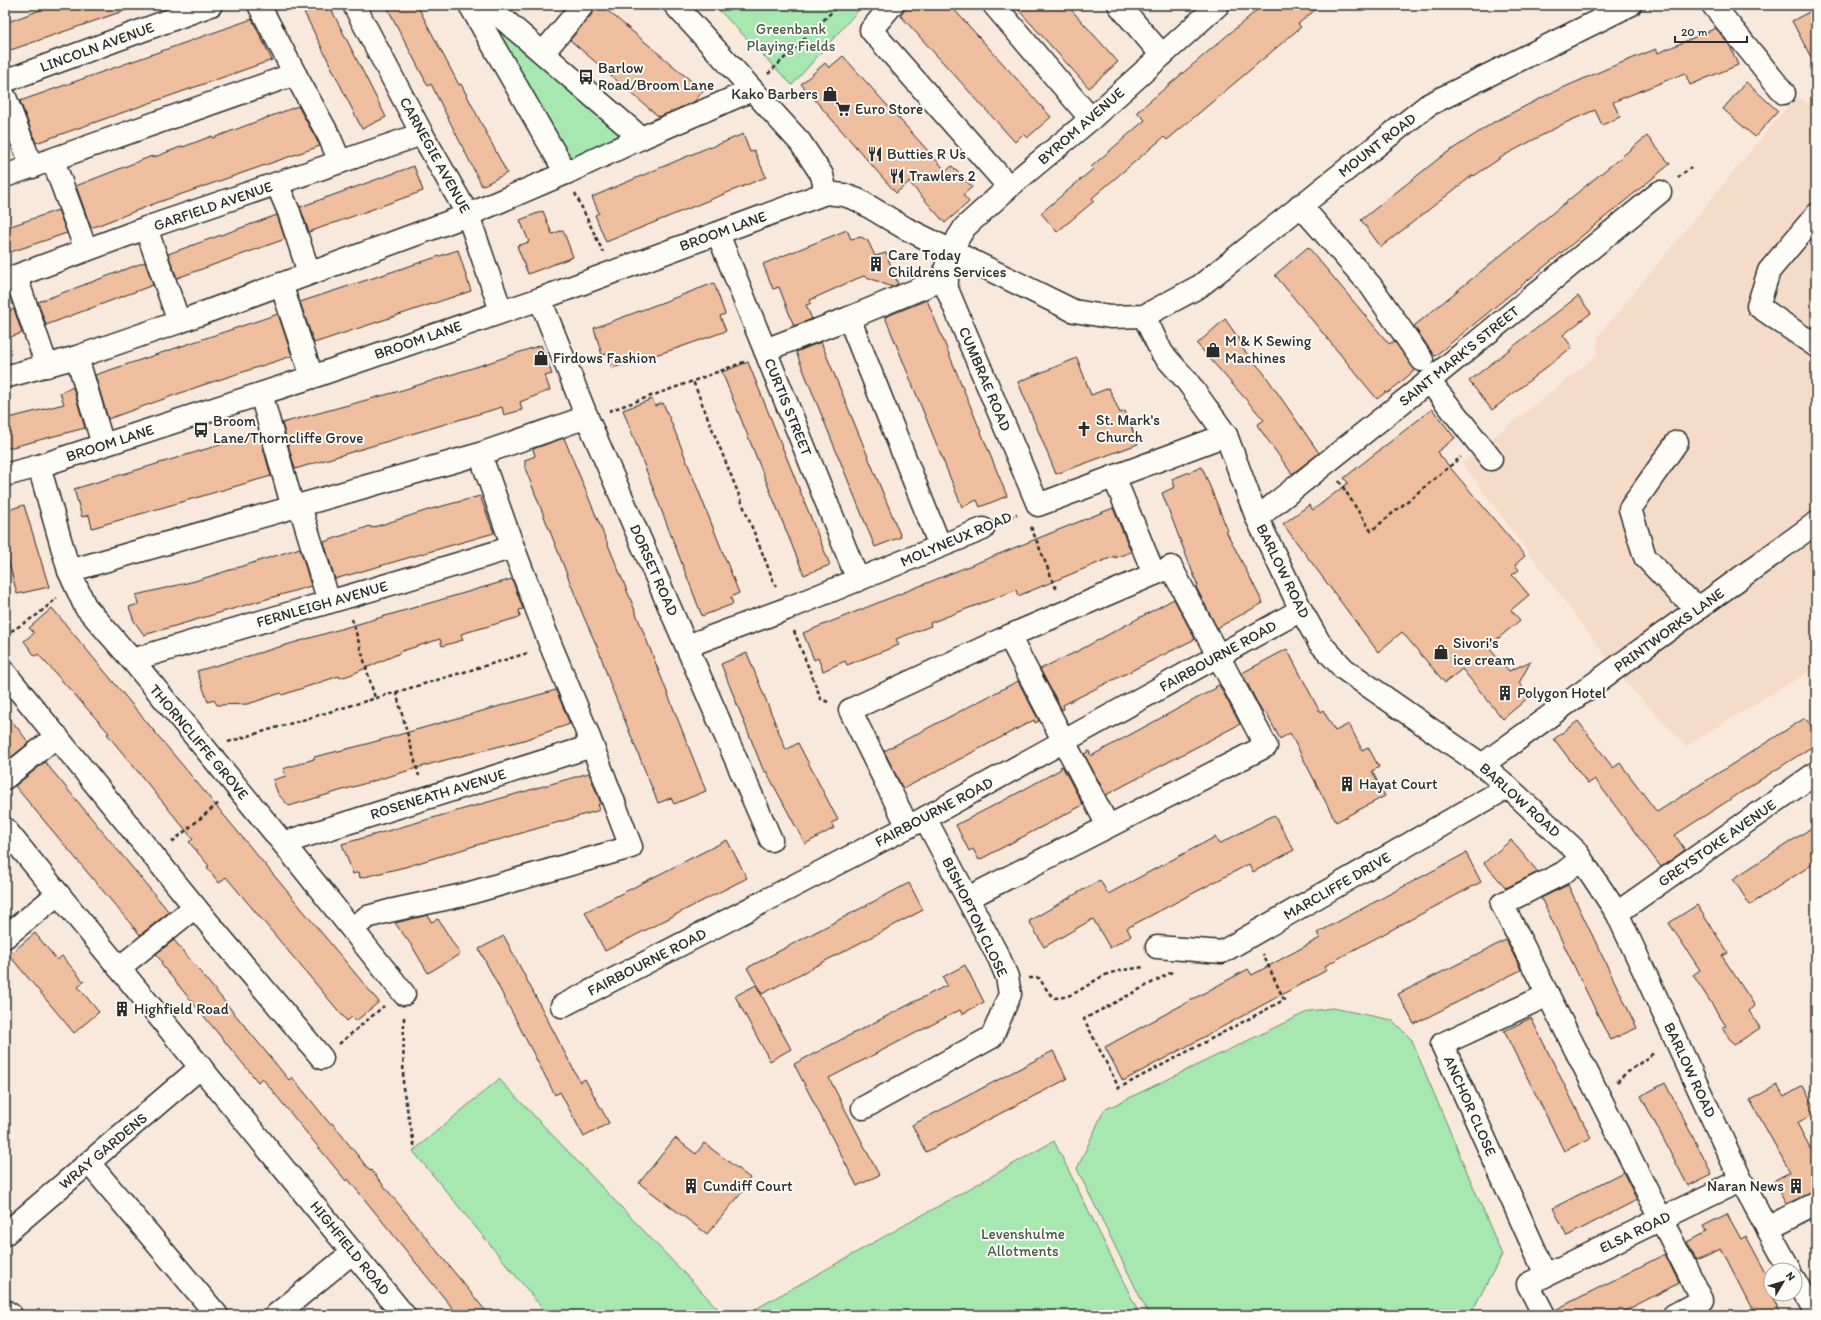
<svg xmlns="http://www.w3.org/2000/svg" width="1821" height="1320" viewBox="0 0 1821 1320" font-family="Itim,sans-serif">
  <rect width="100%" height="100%" fill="#f8e9dc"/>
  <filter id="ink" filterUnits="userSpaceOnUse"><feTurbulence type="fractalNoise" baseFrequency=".025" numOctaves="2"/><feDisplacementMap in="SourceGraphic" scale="8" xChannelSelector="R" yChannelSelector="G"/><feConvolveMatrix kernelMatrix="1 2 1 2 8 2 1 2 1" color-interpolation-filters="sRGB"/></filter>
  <g filter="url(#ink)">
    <!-- built -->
    <polygon fill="#f5dcc9" points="1796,96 1816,109 1816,667 1686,746 1624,681 1462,463 1597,355 1598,336"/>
    <!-- green -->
    <g fill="#a7e8b1" stroke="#698a6e">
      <polygon points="481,5 630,138 571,163"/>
      <polygon points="714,5 863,5 792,85"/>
      <polygon points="1333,1008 1392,1020 1411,1039 1502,1255 1470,1315 1149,1315 1077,1169 1104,1110 1309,1011"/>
      <polygon points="499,1079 724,1315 548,1315 413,1151"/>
      <polygon points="1054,1141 1140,1315 745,1315"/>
    </g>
    <!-- building -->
    <g fill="#eebe9e" stroke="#2b2b2b">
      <polygon points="54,5 132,5 132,8 5,52 5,23"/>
      <polygon points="313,5 329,5 386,117 362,129 303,10"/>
      <polygon points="386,5 417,5 459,85 461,84 507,173 482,186 431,84 428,86"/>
      <polygon points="595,5 601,5 703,91 694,102 659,117 570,40 593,13"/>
      <polygon points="911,5 950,5 1051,117 1027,138 1023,134 1015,142 900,15"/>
      <polygon points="1014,5 1067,5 1118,62 1089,88"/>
      <polygon points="1263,5 1321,5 1298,24 1301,27 1167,140 1164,137 1092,198 1094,201 1057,232 1041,213 1093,169 1091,167 1145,120 1137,112"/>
      <polygon points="1816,5 1816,67 1792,21 1809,12"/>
      <polygon points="252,19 272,60 36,143 20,101"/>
      <polygon points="1716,28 1730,46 1738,65 1690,85 1685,73 1613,102 1620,117 1602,125 1595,110 1567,122 1505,155 1474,176 1473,175 1381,247 1361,220 1442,156 1494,122 1551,93 1606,69 1656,49 1658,53"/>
      <polygon points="843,56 946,171 952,166 972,187 963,195 969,202 945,223 909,182 896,193 801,84 825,63 829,68"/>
      <polygon points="1746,82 1778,111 1755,137 1723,109"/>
      <polygon points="298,106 320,146 159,202 91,228 76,186 152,156 152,158 183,146 183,147 212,136 213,138"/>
      <polygon points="743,134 750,152 754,150 766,177 606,242 595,215 599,213 592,197 709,147 710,148"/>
      <polygon points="1647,136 1670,164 1435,356 1433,354 1414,326"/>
      <polygon points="414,166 423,191 309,232 300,207"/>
      <polygon points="58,210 67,233 5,254 5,228"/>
      <polygon points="543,211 552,234 563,230 573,257 528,274 517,246 529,242 520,220"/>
      <polygon points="277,215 285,239 177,278 168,254"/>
      <polygon points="847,230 851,239 861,237 868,241 875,256 886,253 898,284 892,287 864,276 856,279 810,300 811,303 806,305 812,319 794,326 779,287 773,289 763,264"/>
      <polygon points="1308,247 1389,344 1392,342 1393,343 1395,342 1415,370 1388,393 1386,392 1377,399 1275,275"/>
      <polygon points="458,250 471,291 314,343 300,302"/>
      <polygon points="145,262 153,285 46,325 38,302"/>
      <polygon points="714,283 725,314 720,316 726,331 678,348 612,368 607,354 602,355 594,328"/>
      <polygon points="1578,296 1591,313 1563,335 1572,347 1492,410 1469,381"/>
      <polygon points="927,300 1007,496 980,507 977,500 962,507 885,317"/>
      <polygon points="14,309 22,333 5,339 5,313"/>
      <polygon points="278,314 292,356 200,386 108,419 95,375"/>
      <polygon points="1225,319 1244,346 1242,348 1263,372 1319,453 1292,474 1257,425 1264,420 1197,344"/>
      <polygon points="821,342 901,537 875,547 796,352"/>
      <polygon points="541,345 552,374 545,376 550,390 520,402 522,410 504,415 502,407 295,469 282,423 396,392 482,365"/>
      <polygon points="1077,358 1091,395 1109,388 1120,413 1125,411 1138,444 1056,474 1018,382"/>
      <polygon points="748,362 830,565 804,575 722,372"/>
      <polygon points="73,387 85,428 5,449 5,419 64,404 60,393"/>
      <polygon points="652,399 655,406 663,403 672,424 739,593 731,597 733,604 702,616 623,410"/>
      <polygon points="1432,409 1455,438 1437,452 1525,556 1515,565 1519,570 1512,575 1529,595 1511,610 1520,620 1488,647 1509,671 1531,661 1519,683 1530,696 1503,719 1462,669 1445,683 1402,632 1378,652 1283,524 1309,505 1313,510 1348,483 1344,478"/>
      <polygon points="259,433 271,476 92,528 89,515 82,517 74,489"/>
      <polygon points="564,438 630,598 706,791 674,804 671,798 658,803 611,686 599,651 583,615 525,468 525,460 535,456 533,449"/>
      <polygon points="1202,467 1228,531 1226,531 1263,603 1217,628 1196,587 1198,586 1162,493 1175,487 1172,479"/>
      <polygon points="480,496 494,533 335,579 324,542 370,526 371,528 428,510"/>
      <polygon points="24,505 49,587 17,594 5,547 5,511"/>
      <polygon points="1113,508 1131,552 1115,558 1115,556 1018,596 1016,590 930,623 931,626 896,639 899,645 847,665 845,661 823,671 818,658 814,660 803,633"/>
      <polygon points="300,548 311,586 144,635 134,621 129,607 138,604 136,595 195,581"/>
      <polygon points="512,579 523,609 519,610 520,617 461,634 463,640 442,646 440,639 399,652 400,653 350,675 340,678 339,676 282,695 281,693 248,704 217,705 214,700 208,702 197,671"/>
      <polygon points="1174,599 1195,639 1063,705 1064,709 1062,710 1040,669 1078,651"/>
      <polygon points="52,608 379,1002 356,1021 352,1017 347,1021 226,877 219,883 207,867 209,866 189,842 193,839 107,734 109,733 38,654 35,656 24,641 34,633 29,628"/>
      <polygon points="1287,649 1320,712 1323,710 1335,731 1349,724 1362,750 1368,747 1379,767 1372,771 1385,796 1336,822 1290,733 1280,739 1265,711 1262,712 1242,673"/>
      <polygon points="747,653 786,750 798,743 838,820 831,823 834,828 805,844 766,771 764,772 721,664"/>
      <polygon points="1018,681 1039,721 1035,723 1034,720 903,789 884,751"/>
      <polygon points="1219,685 1240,724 1106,795 1084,754 1089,751 1091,756 1216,688 1215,687"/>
      <polygon points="556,690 570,724 524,740 434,763 289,806 278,794 273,780 286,776 283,769 314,759 314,757 363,745"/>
      <polygon points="5,712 29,743 5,762"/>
      <polygon points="1805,718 1816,732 1816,744 1675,835 1685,850 1661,867 1595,779 1588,784 1554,739 1578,721 1613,768 1620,763 1657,812"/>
      <polygon points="45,762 169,912 140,935 15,786"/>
      <polygon points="1062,766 1083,805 979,860 973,849 969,851 956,825 1014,795 1061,769 1060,767"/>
      <polygon points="589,773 601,804 598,804 600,810 498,840 487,842 405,867 360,878 359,872 353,874 342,844"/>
      <polygon points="1274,815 1294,850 1253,872 1249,864 1127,928 1131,936 1110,948 1093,919 1044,947 1029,921 1100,880 1108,894 1215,837 1219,844"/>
      <polygon points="1816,825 1816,862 1750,905 1733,879"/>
      <polygon points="727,840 747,878 605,951 585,912"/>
      <polygon points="1511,840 1538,872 1506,888 1484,863"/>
      <polygon points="1466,853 1481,882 1350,952 1325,966 1327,970 1123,1081 1105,1047 1248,969 1252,975 1320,938 1317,933"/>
      <polygon points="909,883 923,910 762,994 747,968"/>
      <polygon points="1568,885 1637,1028 1610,1040 1541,898"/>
      <polygon points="1697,905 1728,953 1722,956 1755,1006 1749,1011 1760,1028 1734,1045 1722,1028 1726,1026 1693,975 1700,970 1669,923"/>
      <polygon points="428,915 431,922 438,919 460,954 428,973 412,946 395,923"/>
      <polygon points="35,933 57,960 62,956 84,982 78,987 99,1012 74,1033 9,955"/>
      <polygon points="504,936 580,1082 585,1079 609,1123 584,1137 560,1092 555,1095 479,949"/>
      <polygon points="174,940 289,1080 292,1077 330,1124 332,1123 370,1171 371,1170 489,1315 458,1315 387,1227 348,1179 346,1181 262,1078 258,1082 161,964 162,962 156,954"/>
      <polygon points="1506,940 1521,970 1414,1024 1398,994"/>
      <polygon points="965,965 984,1002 962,1014 960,1010 829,1078 879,1175 857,1186 794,1064 947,985 943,977"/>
      <polygon points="756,985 791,1049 770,1061 735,996"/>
      <polygon points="1531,1018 1591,1138 1564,1151 1504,1031"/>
      <polygon points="1053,1051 1067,1079 926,1152 912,1125"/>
      <polygon points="1665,1083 1712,1174 1688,1186 1641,1096"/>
      <polygon points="1777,1085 1784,1097 1803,1086 1816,1109 1816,1113 1797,1123 1816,1159 1816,1191 1786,1204 1773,1181 1790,1172 1750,1100"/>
      <polygon points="675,1138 696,1154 704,1143 750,1178 742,1189 744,1190 707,1234 639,1183"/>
      <polygon points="1623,1172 1637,1200 1567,1236 1553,1208"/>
      <polygon points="1727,1214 1741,1239 1746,1236 1771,1282 1771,1297 1780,1315 1755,1315 1721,1249 1696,1260 1687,1242 1706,1232 1703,1226"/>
      <polygon points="1665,1254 1679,1283 1617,1315 1556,1315 1555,1310"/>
    </g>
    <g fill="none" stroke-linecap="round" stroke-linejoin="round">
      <!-- minor casing -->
      <g stroke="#2b2b2b" stroke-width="25">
        <g id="minor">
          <polyline points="354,5 422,134 468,215 501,311"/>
          <polyline points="470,5 566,173"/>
          <polyline points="487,5 641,138"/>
          <polyline points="675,5 800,142 822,175 826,193"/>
          <polyline points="892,5 871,30 1009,187"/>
          <polyline points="994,5 1091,119"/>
          <polyline points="1119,5 1162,55"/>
          <polyline points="1218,5 1091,119 1009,187 965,227 958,238 946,267 947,289 1038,505 1226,435"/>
          <polyline points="1713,5 1784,93"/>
          <polyline points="543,53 583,5"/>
          <polyline points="295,74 329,136 340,162"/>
          <polyline points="5,81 211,5"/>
          <polyline points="5,97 32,167"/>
          <polyline points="53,160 86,250"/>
          <polyline points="5,176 295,74 259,5"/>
          <polyline points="277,184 289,212 309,273"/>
          <polyline points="1300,205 1371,286 1422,360"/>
          <polyline points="1816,215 1769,271 1758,306 1816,346"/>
          <polyline points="146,228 179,322"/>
          <polyline points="718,234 858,580"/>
          <polyline points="16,277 47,366"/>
          <polyline points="5,280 146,228 422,134"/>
          <polyline points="281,284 312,377"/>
          <polyline points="540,299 588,420 771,840"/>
          <polyline points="1144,316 1162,353 1187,381 1226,435 1257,518 1301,610 1319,642 1344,669 1482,765 1508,787 1575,850 1617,913 1741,1180 1790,1270"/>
          <polyline points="849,318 940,546"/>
          <polyline points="765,350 849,318 929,285 947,280"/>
          <polyline points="77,357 103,445"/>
          <polyline points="5,377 77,357 179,322 468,215 566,173 641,138 752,90"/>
          <polyline points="1429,381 1491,459"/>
          <polyline points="261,394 293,508"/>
          <polyline points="1677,442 1630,509 1645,557 1680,594 1700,607"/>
          <polyline points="39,466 69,571 85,606 132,660 283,843 404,994"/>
          <polyline points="1114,477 1154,574"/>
          <polyline points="300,506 329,602"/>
          <polyline points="1257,518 1429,381 1660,192"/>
          <polyline points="69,571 480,454 587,417"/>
          <polyline points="1009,636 1108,826"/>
          <polyline points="687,646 786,609 983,529"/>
          <path d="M132 660C259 621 386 587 513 547"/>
          <polyline points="5,673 195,907 322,1058"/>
          <polyline points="1482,765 1816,523"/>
          <polyline points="5,778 57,736"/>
          <polyline points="908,827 850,710 1009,636 1171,567 1266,746 968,898"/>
          <polyline points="5,829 404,1315"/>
          <polyline points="283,843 592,746"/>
          <polyline points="1581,859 1563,873 1502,904 1702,1300 1674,1315"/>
          <polyline points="1617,913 1816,773"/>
          <polyline points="352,929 367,917 389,911 463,895 631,847 585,727 551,646 513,547 480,454"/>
          <polyline points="5,937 58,894"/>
          <polyline points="1157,947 1222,952 1508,787"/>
          <polyline points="119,968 195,907"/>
          <polyline points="562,1006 925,818 1301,610"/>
          <polyline points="863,1108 992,1037 1010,994 1007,977 1000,960 925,818"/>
          <polyline points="89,1163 217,1315"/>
          <polyline points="1767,1228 1816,1203"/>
          <polyline points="5,1234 201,1067"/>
          <polyline points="1546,1275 1442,1044 1548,995"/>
          <polyline points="1795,1279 1815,1315"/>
          <polyline points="5,1311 11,1315"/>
          <polyline points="276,1315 353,1252"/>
          <polyline points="1544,1315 1528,1284 1741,1180"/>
        </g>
      </g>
      <!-- major casing -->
      <g stroke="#2b2b2b" stroke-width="25">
        <polyline id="major" points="5,475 39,466 312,377 540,299 826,193 844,195 858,200 905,228 1074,311 1110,317 1144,316 1200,286 1428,105 1630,5"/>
      </g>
      <!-- path -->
      <g stroke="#2b2b2b" stroke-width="2.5" stroke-dasharray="4 3" stroke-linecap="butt">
        <polyline points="768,74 839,5"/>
        <polyline points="1678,178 1691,167"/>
        <polyline points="575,193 603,252"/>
        <polyline points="744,362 693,381 776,587"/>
        <polyline points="609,411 693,381"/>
        <polyline points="1339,481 1371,531 1461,457"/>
        <polyline points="1003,520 1017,514"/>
        <polyline points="1031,527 1057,591"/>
        <polyline points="352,619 375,698"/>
        <polyline points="794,631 821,699 828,702"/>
        <polyline points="5,635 37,615 57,598"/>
        <polyline points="396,692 419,776"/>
        <polyline points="228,742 528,653"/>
        <polyline points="172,842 220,802"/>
        <polyline points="1172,972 1084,1019 1119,1088 1284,1000 1263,954"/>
        <path d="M1029 978H1039L1049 993 1055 998C1074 998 1087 984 1103 976 1116 970 1131 969 1145 967"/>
        <polyline points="404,1017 403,1088 415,1149"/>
        <polyline points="339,1044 384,1006"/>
        <polyline points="1617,1082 1624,1075 1655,1052"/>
      </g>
      <!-- minor -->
      <use href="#minor" stroke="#fdfcf7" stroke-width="22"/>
      <!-- major -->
      <use href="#major" stroke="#fdfcf7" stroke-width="22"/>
    </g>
  </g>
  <!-- icons -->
  <defs>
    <g id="bus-bare" transform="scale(1.2)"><path d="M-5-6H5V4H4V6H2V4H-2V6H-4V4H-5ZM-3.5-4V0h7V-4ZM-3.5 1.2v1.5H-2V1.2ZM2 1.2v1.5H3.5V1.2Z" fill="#2b2b2b" stroke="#fdfcf7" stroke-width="2.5" paint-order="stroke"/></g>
    <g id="shop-bare" transform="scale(1.2)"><path d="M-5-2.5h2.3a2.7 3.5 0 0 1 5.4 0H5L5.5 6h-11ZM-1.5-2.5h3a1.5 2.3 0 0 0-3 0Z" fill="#2b2b2b" stroke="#fdfcf7" stroke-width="2.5" paint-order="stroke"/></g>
    <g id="supermarket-bare" transform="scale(1.2)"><path d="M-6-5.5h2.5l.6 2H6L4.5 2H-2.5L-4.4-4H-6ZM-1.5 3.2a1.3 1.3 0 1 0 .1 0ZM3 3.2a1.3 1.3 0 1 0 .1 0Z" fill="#2b2b2b" stroke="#fdfcf7" stroke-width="2.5" paint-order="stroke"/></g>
    <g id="restaurant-bare" transform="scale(1.2)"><path d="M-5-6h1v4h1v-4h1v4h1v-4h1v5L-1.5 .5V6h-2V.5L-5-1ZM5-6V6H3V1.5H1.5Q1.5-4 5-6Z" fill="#2b2b2b" stroke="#fdfcf7" stroke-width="2.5" paint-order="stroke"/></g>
    <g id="building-bare" transform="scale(1.2)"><path d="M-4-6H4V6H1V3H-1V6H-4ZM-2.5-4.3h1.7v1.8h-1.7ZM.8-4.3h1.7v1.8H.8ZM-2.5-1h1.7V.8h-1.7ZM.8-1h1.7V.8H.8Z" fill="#2b2b2b" stroke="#fdfcf7" stroke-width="2.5" paint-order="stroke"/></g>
    <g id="church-bare" transform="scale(1.2)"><path d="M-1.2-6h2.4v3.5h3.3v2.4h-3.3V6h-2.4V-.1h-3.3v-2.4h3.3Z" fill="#2b2b2b" stroke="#fdfcf7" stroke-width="2.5" paint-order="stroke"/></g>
  </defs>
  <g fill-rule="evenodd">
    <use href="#bus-bare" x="586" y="77"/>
    <use href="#shop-bare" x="830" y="94"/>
    <use href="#supermarket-bare" x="843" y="109"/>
    <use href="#restaurant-bare" x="875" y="154"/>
    <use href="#restaurant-bare" x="897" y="176"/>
    <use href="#building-bare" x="876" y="264"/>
    <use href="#shop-bare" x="1213" y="350"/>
    <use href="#shop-bare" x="541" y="358"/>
    <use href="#church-bare" x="1084" y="429"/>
    <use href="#bus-bare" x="201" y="430"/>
    <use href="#shop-bare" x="1441" y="652"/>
    <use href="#building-bare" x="1505" y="693"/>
    <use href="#building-bare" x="1347" y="784"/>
    <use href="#building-bare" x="122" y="1009"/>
    <use href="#building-bare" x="691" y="1186"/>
    <use href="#building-bare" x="1796" y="1186"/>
  </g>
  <g text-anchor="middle" stroke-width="4" stroke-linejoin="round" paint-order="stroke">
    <!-- park labels -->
    <g font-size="15" fill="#4a5a4c" stroke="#fdfcf7">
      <text x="791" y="34">Greenbank<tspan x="791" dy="17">Playing Fields</tspan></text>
      <text x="1023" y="1239">Levenshulme<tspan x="1023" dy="17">Allotments</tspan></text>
    </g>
    <!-- street labels -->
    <g font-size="15" fill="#2b2b2b" stroke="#fdfcf7">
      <text transform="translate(97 47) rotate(-20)" y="5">LINCOLN AVENUE</text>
      <text transform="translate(1081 126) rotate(-41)" y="5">BYROM AVENUE</text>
      <text transform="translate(1377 145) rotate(-38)" y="5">MOUNT ROAD</text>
      <text transform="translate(435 155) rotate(61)" y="5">CARNEGIE AVENUE</text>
      <text transform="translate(213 206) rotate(-19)" y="5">GARFIELD AVENUE</text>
      <text transform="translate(723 231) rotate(-20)" y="5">BROOM LANE</text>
      <text transform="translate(418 340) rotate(-19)" y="5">BROOM LANE</text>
      <text transform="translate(1459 356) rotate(-39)" y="5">SAINT MARK'S STREET</text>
      <text transform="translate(985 379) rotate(67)" y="5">CUMBRAE ROAD</text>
      <text transform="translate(788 407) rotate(68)" y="5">CURTIS STREET</text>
      <text transform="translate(110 443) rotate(-18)" y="5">BROOM LANE</text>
      <text transform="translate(956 539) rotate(-23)" y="5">MOLYNEUX ROAD</text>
      <text transform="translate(654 570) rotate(66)" y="5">DORSET ROAD</text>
      <text transform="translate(1283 571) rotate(64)" y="5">BARLOW ROAD</text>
      <text transform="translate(322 604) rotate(-16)" y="5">FERNLEIGH AVENUE</text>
      <text transform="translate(1669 630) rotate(-36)" y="5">PRINTWORKS LANE</text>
      <text transform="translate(1218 656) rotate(-29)" y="5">FAIRBOURNE ROAD</text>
      <text transform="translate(199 742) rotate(50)" y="5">THORNCLIFFE GROVE</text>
      <text transform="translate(438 794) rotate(-17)" y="5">ROSENEATH AVENUE</text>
      <text transform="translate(1520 800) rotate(42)" y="5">BARLOW ROAD</text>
      <text transform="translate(934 812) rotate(-28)" y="5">FAIRBOURNE ROAD</text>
      <text transform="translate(1717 843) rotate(-35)" y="5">GREYSTOKE AVENUE</text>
      <text transform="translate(1337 886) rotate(-30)" y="5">MARCLIFFE DRIVE</text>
      <text transform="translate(975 917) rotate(64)" y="5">BISHOPTON CLOSE</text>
      <text transform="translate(647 962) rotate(-27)" y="5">FAIRBOURNE ROAD</text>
      <text transform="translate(1690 1070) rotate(65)" y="5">BARLOW ROAD</text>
      <text transform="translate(1470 1106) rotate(66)" y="5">ANCHOR CLOSE</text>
      <text transform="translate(103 1151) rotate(-40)" y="5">WRAY GARDENS</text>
      <text transform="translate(1635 1232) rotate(-26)" y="5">ELSA ROAD</text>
      <text transform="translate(350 1248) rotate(51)" y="5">HIGHFIELD ROAD</text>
    </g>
    <!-- poi labels -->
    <g font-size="15" fill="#2b2b2b" stroke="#fdfcf7" text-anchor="start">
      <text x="598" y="73">Barlow<tspan x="598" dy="17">Road/Broom Lane</tspan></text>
      <text x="818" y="99" text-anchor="end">Kako Barbers</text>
      <text x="855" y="114">Euro Store</text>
      <text x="887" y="159">Butties R Us</text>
      <text x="909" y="181">Trawlers 2</text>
      <text x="888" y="260">Care Today<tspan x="888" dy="17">Childrens Services</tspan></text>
      <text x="1225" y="346">M &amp; K Sewing<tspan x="1225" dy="17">Machines</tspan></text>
      <text x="553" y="363">Firdows Fashion</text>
      <text x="1096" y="425">St. Mark's<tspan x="1096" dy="17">Church</tspan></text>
      <text x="213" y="426">Broom<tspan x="213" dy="17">Lane/Thorncliffe Grove</tspan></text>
      <text x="1453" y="648">Sivori's<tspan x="1453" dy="17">ice cream</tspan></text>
      <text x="1517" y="698">Polygon Hotel</text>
      <text x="1359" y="789">Hayat Court</text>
      <text x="134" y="1014">Highfield Road</text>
      <text x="703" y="1191">Cundiff Court</text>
      <text x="1784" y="1191" text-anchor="end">Naran News</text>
    </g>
  </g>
  <!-- margin -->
  <rect width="1821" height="1320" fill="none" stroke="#fdfcf7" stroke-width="20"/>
  <rect x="10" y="10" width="1801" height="1300" fill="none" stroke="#2b2b2b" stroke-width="1.5" filter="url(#ink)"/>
  <!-- north arrow -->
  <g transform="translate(1783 1282) rotate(52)"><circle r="19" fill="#fdfcf7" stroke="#a9a8a5"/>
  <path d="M0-3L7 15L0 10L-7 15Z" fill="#2b2b2b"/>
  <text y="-6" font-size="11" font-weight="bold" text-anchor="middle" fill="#2b2b2b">N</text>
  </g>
  <!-- scale -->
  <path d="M1675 36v6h72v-6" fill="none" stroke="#2b2b2b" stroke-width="2"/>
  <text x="1681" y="36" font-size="12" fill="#2b2b2b" stroke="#fdfcf7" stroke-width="3" paint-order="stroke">20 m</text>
</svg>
